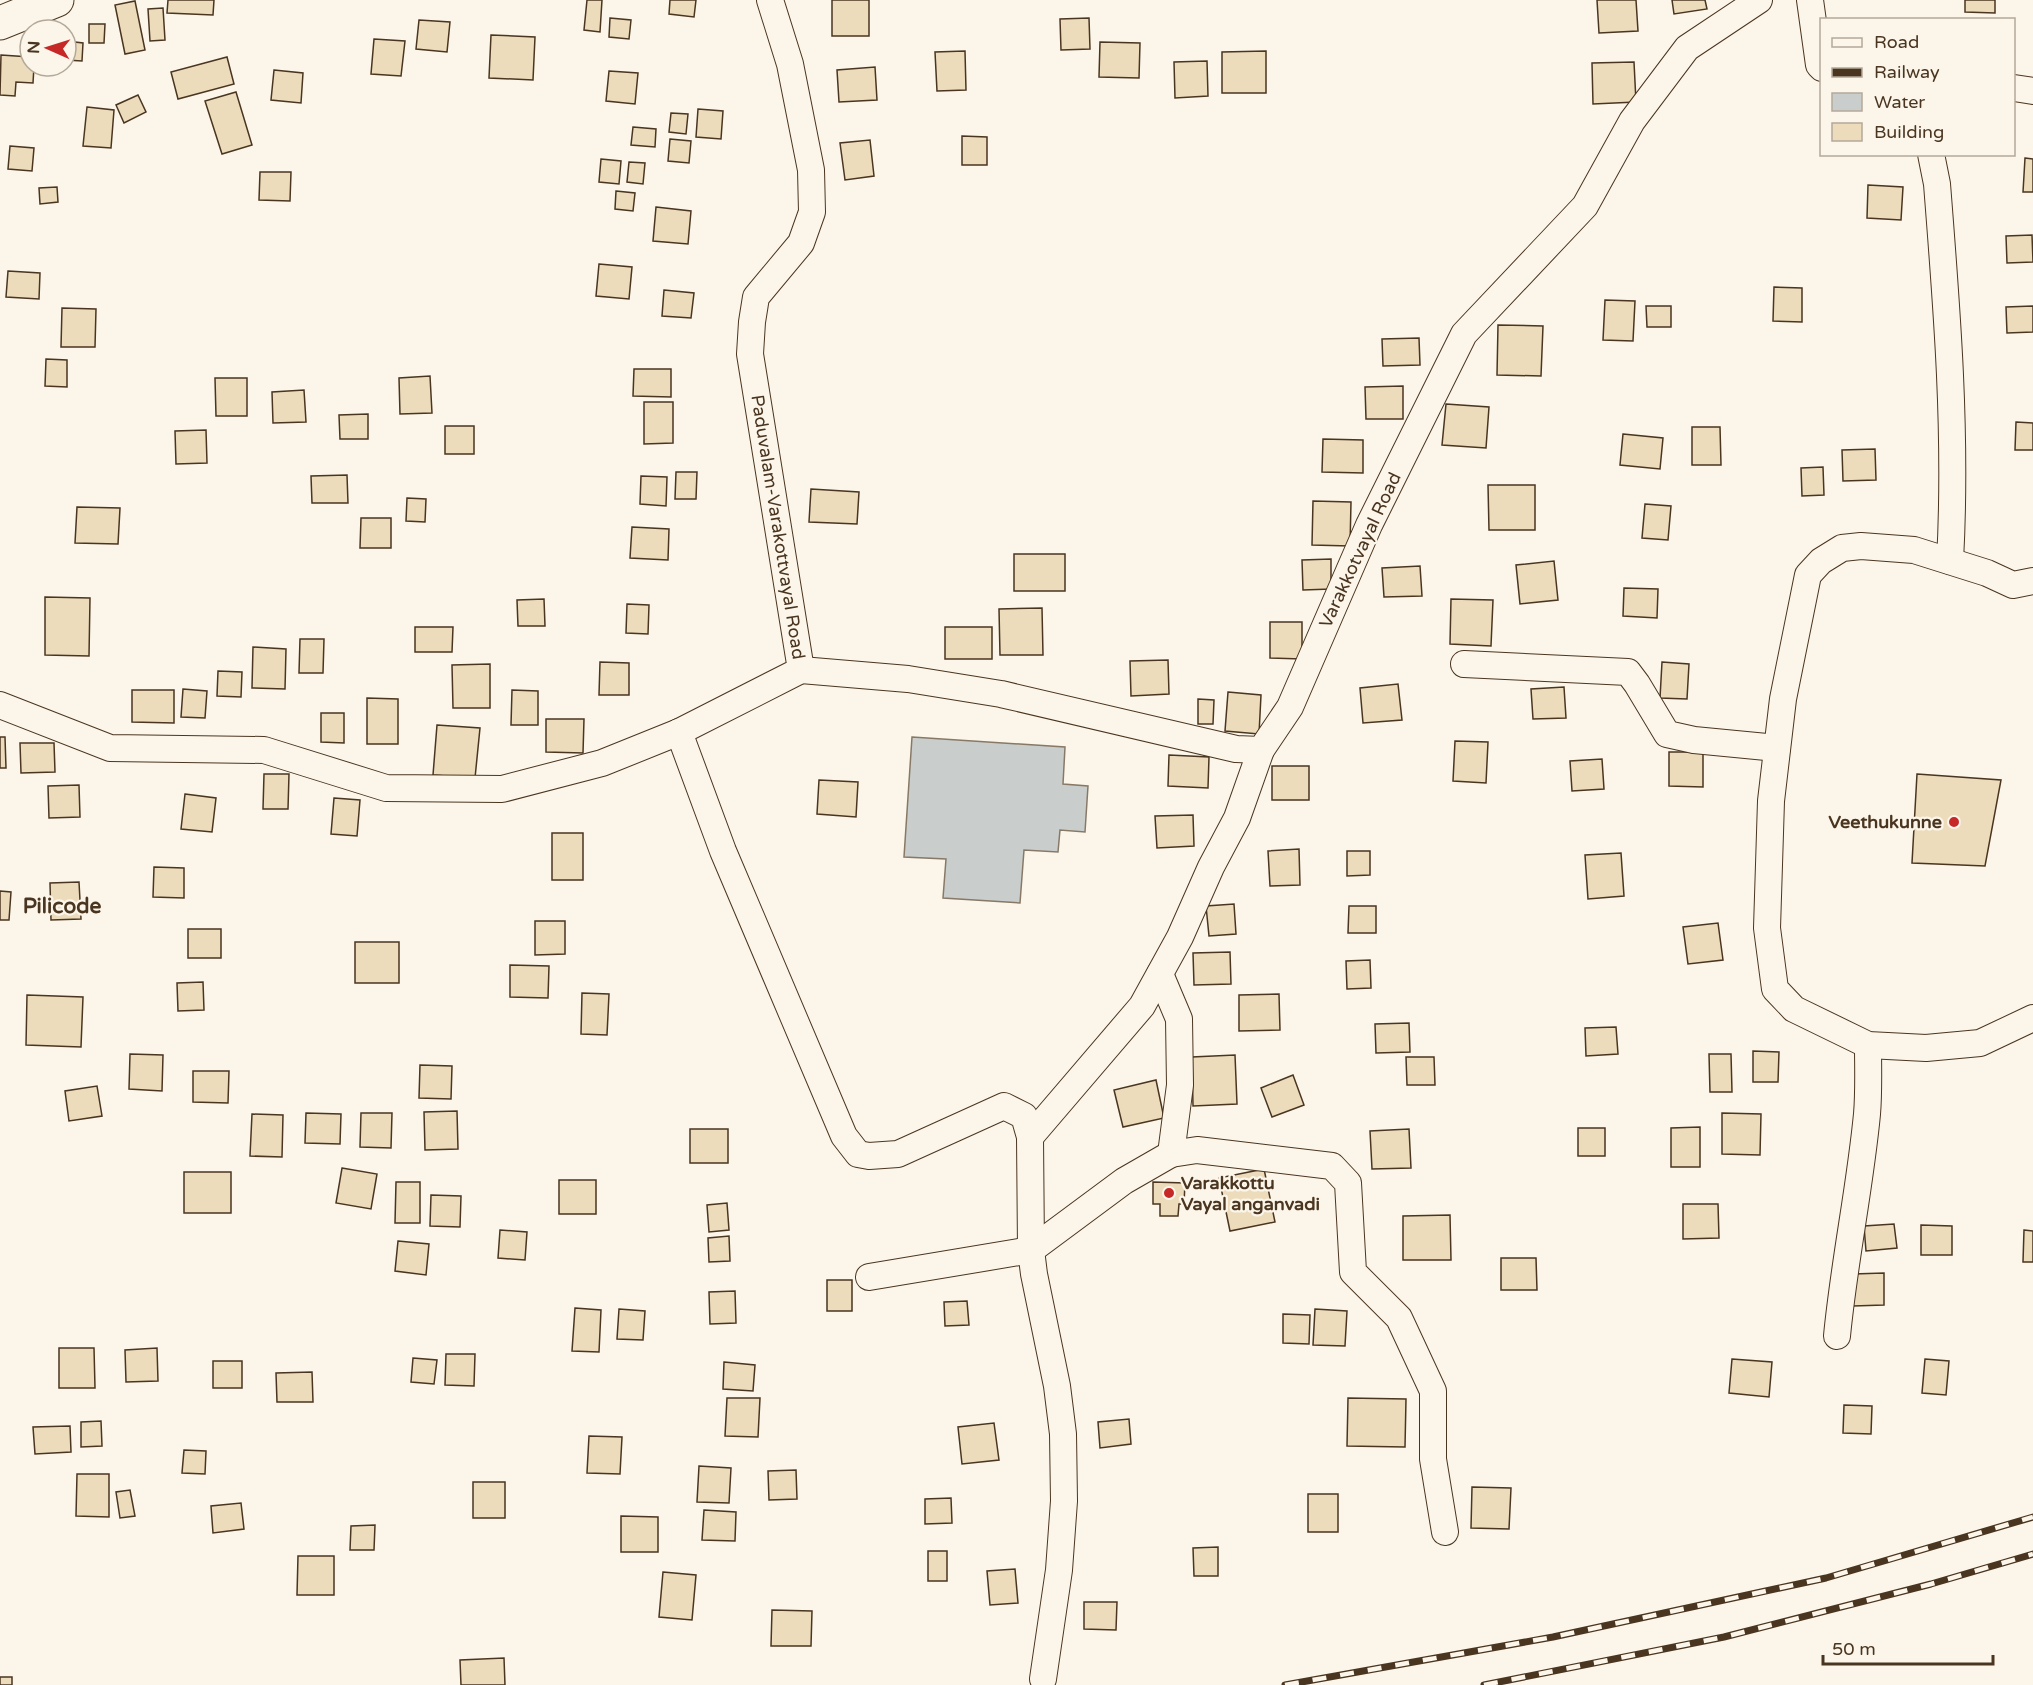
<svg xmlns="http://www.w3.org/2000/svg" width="2033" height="1685" viewBox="0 0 2033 1685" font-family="'Varela Round',sans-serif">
  <rect width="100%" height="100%" fill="#fbf6e9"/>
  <!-- water -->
  <polygon fill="#c9cecd" stroke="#887966" stroke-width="1.5" points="912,737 1065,747 1063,784 1088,786 1085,832 1060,830 1058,852 1024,850 1020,903 943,898 946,859 904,857"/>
  <!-- building -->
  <g fill="#ecdcbc" stroke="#4a3520" stroke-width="1.5">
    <polygon points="168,0 214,0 213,15 167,13"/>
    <polygon points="587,0 602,0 600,32 584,30"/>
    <polygon points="670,0 696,0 694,17 669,14"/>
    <rect x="832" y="0" width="37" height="36"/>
    <polygon points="1597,0 1636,0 1638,31 1599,33"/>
    <polygon points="1672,0 1705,0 1707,9 1674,14"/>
    <polygon points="1965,0 1995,0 1995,13 1965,12"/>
    <polygon points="135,1 145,50 125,54 115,5"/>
    <polygon points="163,8 165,40 150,41 148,9"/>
    <polygon points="610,18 631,20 629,39 609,37"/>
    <polygon points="1089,18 1090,49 1061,50 1060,19"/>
    <polygon points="419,20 450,22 447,52 416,49"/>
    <polygon points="89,24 105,24 104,43 89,43"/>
    <polygon points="491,35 535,37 533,80 489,78"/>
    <polygon points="374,39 405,41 401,76 371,74"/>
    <polygon points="66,41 83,43 82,61 66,60"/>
    <polygon points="1100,42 1140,43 1139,78 1099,77"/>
    <polygon points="965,51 966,90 937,91 935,52"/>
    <polygon points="1266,51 1266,93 1222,93 1222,52"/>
    <polygon points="1,55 30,57 30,66 34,66 33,83 16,82 15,96 0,95"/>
    <polygon points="227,57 234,84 178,99 171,72"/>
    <polygon points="1207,61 1208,96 1175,98 1174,62"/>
    <polygon points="1634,62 1636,102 1593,104 1592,63"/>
    <polygon points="875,67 877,100 839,102 837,70"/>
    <polygon points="274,70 303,73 301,103 271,100"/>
    <polygon points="609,71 638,73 635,104 606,101"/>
    <polygon points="236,92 252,145 222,154 205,101"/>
    <polygon points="138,95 146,112 124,123 116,105"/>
    <polygon points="87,107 114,110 111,148 83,146"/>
    <polygon points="698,109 723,111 721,139 696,137"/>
    <polygon points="671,113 688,114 686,134 669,132"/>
    <polygon points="633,127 656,129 655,147 631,145"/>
    <polygon points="962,136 987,137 987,165 962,165"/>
    <polygon points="670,139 691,141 689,163 668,161"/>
    <polygon points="870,140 874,176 845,180 840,143"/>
    <polygon points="10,146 34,148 32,171 8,169"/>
    <polygon points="2025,158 2033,159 2033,192 2023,192"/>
    <polygon points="601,159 621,161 619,184 599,182"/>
    <polygon points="629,162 645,163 643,184 627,182"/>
    <polygon points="260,172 291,172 290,201 259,200"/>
    <polygon points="1868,185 1903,187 1901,220 1867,218"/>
    <polygon points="57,187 58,202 40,204 39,188"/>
    <polygon points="616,191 635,193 633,211 615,209"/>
    <polygon points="656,207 691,211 688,244 653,241"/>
    <polygon points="2032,235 2033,262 2007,263 2006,236"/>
    <polygon points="599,264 632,267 629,299 596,296"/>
    <polygon points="8,271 40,273 39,299 6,297"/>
    <polygon points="1774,287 1802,288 1802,322 1773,321"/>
    <polygon points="664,290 694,293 691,318 662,316"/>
    <polygon points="1605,300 1635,301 1633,341 1603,340"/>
    <polygon points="1646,306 1671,306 1671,327 1647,327"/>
    <polygon points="2033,306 2033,332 2007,333 2006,307"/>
    <polygon points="62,308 96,309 95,347 61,347"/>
    <polygon points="1498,325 1543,326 1541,376 1497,375"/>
    <polygon points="1419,338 1420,365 1383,366 1382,339"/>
    <polygon points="46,359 67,360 67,387 45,386"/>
    <polygon points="634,369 671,369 671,397 633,396"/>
    <polygon points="430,376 432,413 400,414 399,378"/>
    <polygon points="215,378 247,378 247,416 216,416"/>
    <polygon points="1403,386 1403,419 1366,419 1365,387"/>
    <polygon points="304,390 306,422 273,423 272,392"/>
    <polygon points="644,402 673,402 673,443 644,444"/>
    <polygon points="1446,404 1489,407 1486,448 1442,445"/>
    <polygon points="368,414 368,439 340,439 339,415"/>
    <polygon points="2016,422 2033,423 2033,450 2015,450"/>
    <rect x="445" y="426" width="29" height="28"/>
    <polygon points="1692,427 1720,427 1721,465 1692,465"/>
    <polygon points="206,430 207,463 176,464 175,431"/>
    <polygon points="1623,434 1663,438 1660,469 1620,465"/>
    <polygon points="1323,439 1363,440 1363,473 1322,472"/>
    <polygon points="1875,449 1876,480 1843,481 1842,450"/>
    <polygon points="1823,467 1824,495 1802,496 1801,468"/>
    <polygon points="676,472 697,472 696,499 675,499"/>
    <polygon points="347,475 348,503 312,503 311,476"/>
    <polygon points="641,476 667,477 666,506 640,504"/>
    <polygon points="1488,485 1535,485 1535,530 1489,530"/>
    <polygon points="811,489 859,492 857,524 809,522"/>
    <polygon points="407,498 426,499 425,522 406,521"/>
    <polygon points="1313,501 1351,502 1350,546 1312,545"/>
    <polygon points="1645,504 1671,506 1668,540 1642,538"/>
    <polygon points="77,507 120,508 118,544 75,543"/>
    <polygon points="361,518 391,518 391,548 360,548"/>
    <polygon points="632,527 669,529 668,560 630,558"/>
    <rect x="1014" y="554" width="51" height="37"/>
    <polygon points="1331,559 1331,589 1303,590 1302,560"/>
    <polygon points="1554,561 1558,600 1520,604 1516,565"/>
    <polygon points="1420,566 1422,596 1384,597 1382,568"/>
    <polygon points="1624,588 1658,589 1657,618 1623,616"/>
    <polygon points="45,597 90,598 89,656 45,655"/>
    <polygon points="544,599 545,626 518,626 517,600"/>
    <polygon points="1451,599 1493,600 1491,646 1450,644"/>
    <polygon points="627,604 649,605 648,634 626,633"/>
    <polygon points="1042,608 1043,655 1000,655 999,609"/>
    <polygon points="1270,622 1302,622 1302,659 1270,658"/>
    <polygon points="415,627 453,627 452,652 415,652"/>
    <rect x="945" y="627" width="47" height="32"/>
    <polygon points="300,639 324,639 323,673 299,673"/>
    <polygon points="253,647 286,649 285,689 252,688"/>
    <polygon points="1168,660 1169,694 1131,696 1130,661"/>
    <polygon points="600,662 629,663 629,695 599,695"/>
    <polygon points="1662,662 1689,664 1687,699 1660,698"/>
    <polygon points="490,664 490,708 453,708 452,665"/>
    <polygon points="218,671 242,672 241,697 217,696"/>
    <polygon points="1398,684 1402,720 1363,723 1360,688"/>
    <polygon points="1564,687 1566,718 1533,719 1531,689"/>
    <polygon points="183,689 207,691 205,718 181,717"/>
    <polygon points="132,690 174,690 174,723 132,722"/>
    <polygon points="512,690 538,691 538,725 511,725"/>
    <polygon points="1228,692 1261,695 1259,734 1225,731"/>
    <polygon points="367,698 398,699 398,744 367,744"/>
    <polygon points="1198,699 1214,700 1213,724 1198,724"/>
    <polygon points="321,713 344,713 344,743 321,742"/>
    <polygon points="546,719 584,719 583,753 546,752"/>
    <polygon points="437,725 480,728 475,778 433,775"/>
    <polygon points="0,737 5,737 6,768 0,768"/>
    <polygon points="1455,741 1488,742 1486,783 1453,781"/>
    <polygon points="20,743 54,743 55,772 21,773"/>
    <polygon points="1669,752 1703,752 1703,787 1669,786"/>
    <polygon points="1169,755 1209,757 1208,788 1168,786"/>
    <polygon points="1602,759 1604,789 1572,791 1570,761"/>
    <rect x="1272" y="766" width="37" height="34"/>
    <polygon points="264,774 289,774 288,809 263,809"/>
    <polygon points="1917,774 2001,780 1985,866 1912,863"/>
    <polygon points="819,780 858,782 856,817 817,814"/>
    <polygon points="79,785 80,817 49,818 48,786"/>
    <polygon points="185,794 216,798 212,832 181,829"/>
    <polygon points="334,798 360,800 357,836 331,834"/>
    <polygon points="1193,815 1194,846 1157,848 1155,816"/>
    <rect x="552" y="833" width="31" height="47"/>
    <polygon points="1299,849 1300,885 1270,886 1268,851"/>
    <polygon points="1347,851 1370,851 1370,875 1347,876"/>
    <polygon points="1621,853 1624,896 1588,899 1585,855"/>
    <polygon points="154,867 184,868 184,898 153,897"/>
    <polygon points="79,882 81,919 51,920 50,883"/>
    <polygon points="0,891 11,892 9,920 0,920"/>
    <polygon points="1234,904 1236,934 1209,936 1206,906"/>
    <polygon points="1349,906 1376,906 1376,933 1348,933"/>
    <polygon points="535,921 565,921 565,954 535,955"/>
    <polygon points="1718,923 1723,960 1688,964 1683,927"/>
    <rect x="188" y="929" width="33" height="29"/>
    <rect x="355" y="942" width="44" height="41"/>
    <polygon points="1230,952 1231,984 1194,985 1193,953"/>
    <polygon points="1370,960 1371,988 1347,989 1346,961"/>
    <polygon points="510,965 549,966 548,998 510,997"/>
    <polygon points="203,982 204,1010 178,1011 177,983"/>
    <polygon points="582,993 609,994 607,1035 581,1034"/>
    <polygon points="1279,994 1280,1030 1239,1031 1239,995"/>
    <polygon points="27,995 83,997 81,1047 26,1045"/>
    <polygon points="1409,1023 1410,1052 1376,1053 1375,1024"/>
    <polygon points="1616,1027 1618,1054 1586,1056 1585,1028"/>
    <polygon points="1753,1051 1779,1052 1778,1082 1753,1082"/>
    <polygon points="130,1054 163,1055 162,1091 129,1089"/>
    <polygon points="1709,1054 1731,1054 1732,1092 1710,1092"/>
    <polygon points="1235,1055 1237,1104 1193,1106 1192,1057"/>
    <polygon points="1406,1057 1434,1057 1435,1085 1407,1085"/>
    <polygon points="420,1065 452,1066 451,1099 419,1098"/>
    <polygon points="193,1071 229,1071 228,1103 193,1102"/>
    <polygon points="1293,1075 1304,1105 1272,1117 1261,1088"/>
    <polygon points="1156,1080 1164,1118 1123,1127 1114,1090"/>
    <polygon points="97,1086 102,1116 69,1121 65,1091"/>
    <polygon points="457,1111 458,1149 425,1150 424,1112"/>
    <polygon points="306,1113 341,1114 340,1144 305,1143"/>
    <polygon points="361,1113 392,1113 391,1148 360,1147"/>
    <polygon points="1722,1113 1761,1114 1760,1155 1722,1154"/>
    <polygon points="252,1114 283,1115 282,1157 250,1156"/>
    <polygon points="1700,1127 1700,1167 1671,1167 1671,1128"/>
    <rect x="1578" y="1128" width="27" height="28"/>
    <rect x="690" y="1129" width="38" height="34"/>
    <polygon points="1409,1129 1411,1168 1372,1169 1370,1131"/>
    <polygon points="342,1168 377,1174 371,1209 336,1203"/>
    <polygon points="1264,1169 1275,1222 1230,1231 1219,1178"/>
    <rect x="184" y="1172" width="47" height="41"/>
    <rect x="559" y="1180" width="37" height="34"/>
    <polygon points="396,1182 420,1182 420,1223 395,1223"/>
    <polygon points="1153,1182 1185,1183 1184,1204 1179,1204 1178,1216 1160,1216 1160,1204 1153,1204"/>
    <polygon points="431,1195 461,1196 460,1227 430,1226"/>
    <polygon points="727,1203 729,1230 709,1232 707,1205"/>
    <polygon points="1683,1204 1718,1204 1719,1238 1683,1239"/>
    <polygon points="1450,1215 1451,1260 1403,1260 1403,1216"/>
    <polygon points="1894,1224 1897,1248 1866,1251 1864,1226"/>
    <polygon points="1921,1225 1952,1226 1952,1255 1921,1255"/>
    <polygon points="500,1230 527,1232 525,1260 498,1258"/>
    <polygon points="2024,1230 2033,1231 2033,1262 2023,1262"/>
    <polygon points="729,1236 730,1261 709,1262 708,1238"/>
    <polygon points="398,1241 429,1244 426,1275 395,1271"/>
    <polygon points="1501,1258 1536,1258 1537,1290 1501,1290"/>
    <polygon points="1884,1273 1884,1305 1853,1306 1853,1274"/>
    <rect x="827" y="1280" width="25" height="31"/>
    <polygon points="735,1291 736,1323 710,1324 709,1292"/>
    <polygon points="967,1301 969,1325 945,1326 944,1302"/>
    <polygon points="575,1308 601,1310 599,1352 572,1351"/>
    <polygon points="619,1309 645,1311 643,1340 617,1339"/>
    <polygon points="1315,1309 1347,1311 1345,1346 1313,1345"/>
    <polygon points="1283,1314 1310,1315 1309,1344 1283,1343"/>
    <polygon points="59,1348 94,1348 95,1388 59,1388"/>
    <polygon points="157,1348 158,1381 126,1382 125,1350"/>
    <polygon points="446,1354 475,1354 474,1386 445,1385"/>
    <polygon points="413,1358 437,1360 434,1384 411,1382"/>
    <polygon points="1732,1359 1772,1362 1769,1397 1729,1393"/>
    <polygon points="1925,1359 1949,1361 1946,1395 1922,1393"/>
    <rect x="213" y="1361" width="29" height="27"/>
    <polygon points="724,1362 755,1365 753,1391 723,1389"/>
    <polygon points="312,1372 313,1402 277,1402 276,1373"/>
    <polygon points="727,1398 760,1398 758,1437 725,1436"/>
    <polygon points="1348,1398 1406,1399 1405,1447 1347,1446"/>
    <polygon points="1844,1405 1872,1406 1871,1434 1843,1433"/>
    <polygon points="1129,1419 1131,1444 1100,1448 1098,1422"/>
    <polygon points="101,1421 102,1446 81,1447 81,1422"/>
    <polygon points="994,1423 999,1460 962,1464 958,1427"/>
    <polygon points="70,1426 71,1452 35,1454 33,1427"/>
    <polygon points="589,1436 622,1437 620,1474 587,1473"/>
    <polygon points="184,1450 206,1451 205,1474 182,1473"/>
    <polygon points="699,1466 731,1468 729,1503 697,1502"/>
    <polygon points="796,1470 797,1499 769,1500 768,1471"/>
    <polygon points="77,1474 109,1474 109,1517 76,1516"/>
    <rect x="473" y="1482" width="32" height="36"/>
    <polygon points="1472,1487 1511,1488 1509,1529 1471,1528"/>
    <polygon points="130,1490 135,1516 120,1518 116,1492"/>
    <rect x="1308" y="1494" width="30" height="38"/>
    <polygon points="951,1498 952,1523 925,1524 925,1499"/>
    <polygon points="241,1503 244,1529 213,1533 211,1506"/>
    <polygon points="704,1510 736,1512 735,1541 702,1540"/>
    <polygon points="621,1516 658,1517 658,1552 621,1552"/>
    <polygon points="375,1525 374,1550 350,1550 351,1526"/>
    <polygon points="1218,1547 1218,1576 1194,1576 1193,1548"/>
    <rect x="928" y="1551" width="19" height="30"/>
    <polygon points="298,1556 334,1556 334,1595 297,1595"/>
    <polygon points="1015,1569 1018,1603 990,1605 987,1571"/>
    <polygon points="663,1572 696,1575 692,1620 659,1617"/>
    <polygon points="1084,1602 1117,1602 1116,1630 1084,1629"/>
    <polygon points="772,1610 812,1611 811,1646 771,1646"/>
    <polygon points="504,1658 505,1685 461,1685 460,1660"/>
    <rect x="0" y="1677" width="12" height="8"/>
  </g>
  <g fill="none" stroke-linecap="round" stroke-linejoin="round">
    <!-- minor casing -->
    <g stroke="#4a3520" stroke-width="28">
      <g id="minor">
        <polyline points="1810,0 1819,65 1822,68"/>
        <polyline points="2014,88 2033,91"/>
        <path d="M1931 154 1937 184C1947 310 1957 435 1950 561"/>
        <polyline points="2033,581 2013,585 1987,573 1914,550 1861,546 1842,548 1821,561 1808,575 1783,699 1771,801 1767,928 1775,989 1794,1009 1868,1045 1926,1048 1980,1043 2033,1018"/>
        <polyline points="1464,664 1628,672 1637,684 1667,734 1694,740 1777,748"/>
        <polyline points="801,670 908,679 1001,694 1236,749 1261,750 1290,707 1369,525 1464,334 1585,206 1632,121 1687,48 1759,0"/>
        <polyline points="0,705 110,748 264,750 386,788 502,789 602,763 679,732 801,670 750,354 752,322 756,297 801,243 812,212 811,170 790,64 770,0"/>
        <polyline points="679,732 723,851 844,1136 858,1154 869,1156 898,1154 1004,1106 1024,1116 1030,1137 1031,1250 1034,1274 1057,1386 1063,1434 1064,1501 1059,1570 1043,1679"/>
        <polyline points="1030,1137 1142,1006 1180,937 1211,867 1237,818 1261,750"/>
        <polyline points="1171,1154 1197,1150 1332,1166 1348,1183 1353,1272 1399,1318 1433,1391 1433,1459 1445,1532"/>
        <polyline points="869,1277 1031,1250 1124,1181 1171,1154 1180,1085 1179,1019 1160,974"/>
        <path d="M1837 1336C1844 1262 1860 1188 1867 1114 1869 1091 1868 1068 1868 1045"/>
      </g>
    </g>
    <!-- highway casing -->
    <g stroke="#4a3520" stroke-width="35">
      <polyline id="highway" points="0,23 57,0"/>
    </g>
    <!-- minor -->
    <use href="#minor" stroke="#fbf6e9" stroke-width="26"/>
    <!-- highway -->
    <use href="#highway" stroke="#fbf6e9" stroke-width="33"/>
    <!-- rail casing -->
    <g stroke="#4a3520" stroke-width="7">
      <g id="rail">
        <polyline points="1285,1685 1553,1637 1826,1578 2033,1517"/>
        <polyline points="1484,1685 1724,1637 1931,1584 2033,1554"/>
      </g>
    </g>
    <!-- rail -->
    <use href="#rail" stroke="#fbf6e9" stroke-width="4.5" stroke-dasharray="14" stroke-linecap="butt"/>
  </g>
  <!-- markers -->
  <g fill="#c62828" stroke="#fbf6e9" stroke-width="2">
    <circle cx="1954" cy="822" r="6"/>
    <circle cx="1169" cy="1193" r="6"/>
  </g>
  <g text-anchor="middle" stroke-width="4.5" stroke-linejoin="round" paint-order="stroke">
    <!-- street labels -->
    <g font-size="18" fill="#4a3520" stroke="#fbf6e9">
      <text transform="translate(778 527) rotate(81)" y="6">Paduvalam-Varakottvayal Road</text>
      <text transform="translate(1360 550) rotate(-65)" y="6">Varakkotvayal Road</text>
    </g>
    <!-- poi labels -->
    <g font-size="18" font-weight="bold" fill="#4a3520" stroke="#fbf6e9" text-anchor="end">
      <text x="1942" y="828">Veethukunne</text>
      <text x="1181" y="1189" text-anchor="start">Varakkottu<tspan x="1181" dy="21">Vayal anganvadi</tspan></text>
    </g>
    <!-- quarter labels -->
    <g font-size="21" font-weight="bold" fill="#4a3520" stroke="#fbf6e9">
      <text x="62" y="913">Pilicode</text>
    </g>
  </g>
  <!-- legend -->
  <rect x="1820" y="18" width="195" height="138" fill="#fbf6e9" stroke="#b4a999" stroke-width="1.5"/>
  <rect x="1832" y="38" width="30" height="9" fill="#fbf6e9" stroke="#b4a999" stroke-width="1.5"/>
  <text x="1874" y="48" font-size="18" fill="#4a3520">Road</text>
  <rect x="1832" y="68" width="30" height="9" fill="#4a3520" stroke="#b4a999" stroke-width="1.5"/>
  <text x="1874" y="78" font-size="18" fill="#4a3520">Railway</text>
  <rect x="1832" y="93" width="30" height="18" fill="#c9cecd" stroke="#b4a999" stroke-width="1.5"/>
  <text x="1874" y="108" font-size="18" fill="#4a3520">Water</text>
  <rect x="1832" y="123" width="30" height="18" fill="#ecdcbc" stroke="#b4a999" stroke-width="1.5"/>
  <text x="1874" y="138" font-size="18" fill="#4a3520">Building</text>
  <!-- north arrow -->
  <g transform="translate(48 48) rotate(273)"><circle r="28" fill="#fbf6e9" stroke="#b4a999" stroke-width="1.5"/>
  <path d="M0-4.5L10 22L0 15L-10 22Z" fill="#c62828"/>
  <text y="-9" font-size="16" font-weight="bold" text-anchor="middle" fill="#4a3520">N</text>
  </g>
  <!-- scale -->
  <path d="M1823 1655v9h170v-9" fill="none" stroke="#4a3520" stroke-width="3"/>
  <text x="1832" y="1655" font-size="18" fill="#4a3520" stroke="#fbf6e9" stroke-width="4.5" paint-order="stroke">50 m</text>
</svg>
